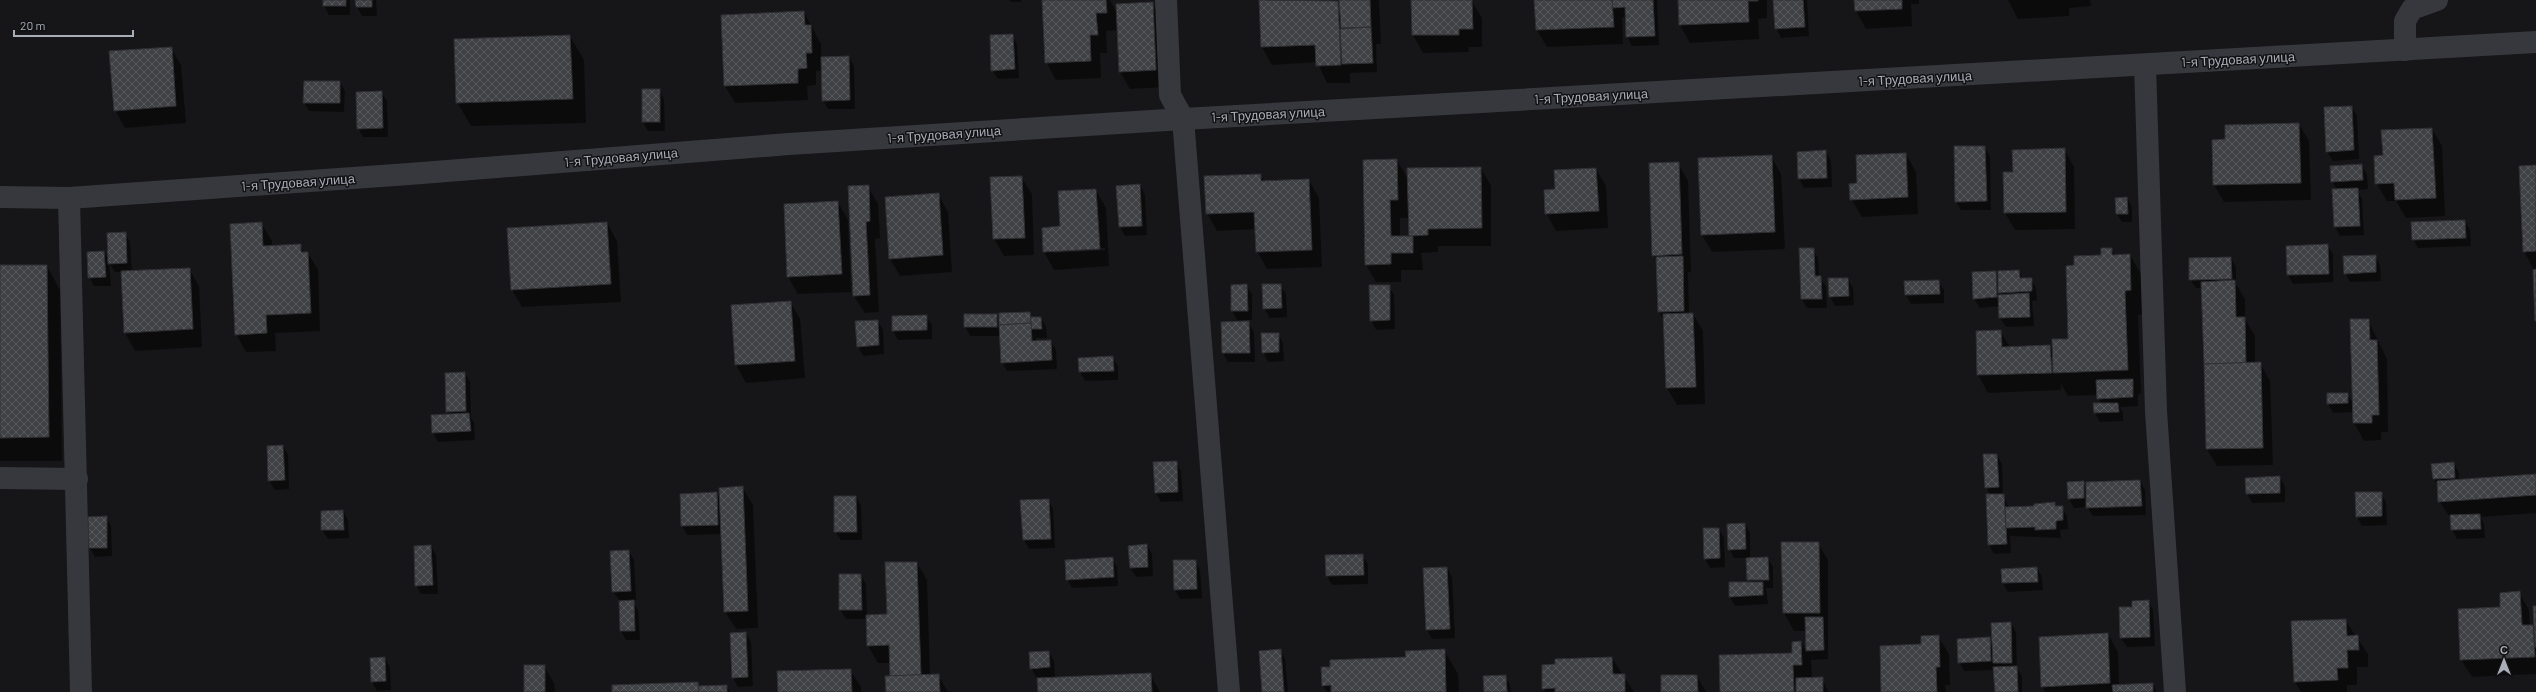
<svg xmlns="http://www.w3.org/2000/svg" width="2536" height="692" viewBox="0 0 2536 692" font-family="Barlow,sans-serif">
  <defs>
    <pattern id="building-cross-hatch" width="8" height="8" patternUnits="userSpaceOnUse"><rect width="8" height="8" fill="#404145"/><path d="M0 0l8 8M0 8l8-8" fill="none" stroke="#595a5e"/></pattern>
  </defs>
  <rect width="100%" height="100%" fill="#161618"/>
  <!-- shadow -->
  <g fill="#0007" fill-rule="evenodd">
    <polygon points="324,0 350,0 350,15 329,15 324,6"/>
    <polygon points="356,0 376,0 377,16 362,16 357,7"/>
    <polygon points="1009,0 1021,0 1021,2 1011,2"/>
    <polygon points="1043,0 1110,0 1117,13 1152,3 1162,21 1165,87 1130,89 1120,72 1118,30 1106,31 1107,53 1100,53 1101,78 1056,80 1046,62"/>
    <polygon points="1260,0 1327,0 1327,2 1332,2 1331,0 1379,0 1381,44 1376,44 1377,72 1350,73 1350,83 1327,83 1317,62 1272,65 1262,47"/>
    <polygon points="1412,0 1471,0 1482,18 1482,47 1468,47 1469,52 1423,53 1413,35"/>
    <polygon points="1535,0 1657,0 1659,45 1632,46 1627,37 1626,17 1622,17 1623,44 1547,47 1537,30"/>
    <polygon points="1679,0 1767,0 1767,18 1758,19 1759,39 1690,43 1680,25"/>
    <polygon points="1774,0 1807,0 1809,36 1781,38 1776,28"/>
    <polygon points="1855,0 1919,0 1919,4 1911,4 1912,26 1866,29 1856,11"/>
    <polygon points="2008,0 2090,0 2091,6 2069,8 2069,16 2018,19"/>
    <polygon points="804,12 821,44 821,58 849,57 854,66 855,109 828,109 823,100 823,70 816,71 816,85 807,86 808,100 735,103 725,86"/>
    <polygon points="1012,35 1017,44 1019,78 998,79 992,70"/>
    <polygon points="570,36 584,60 586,123 471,126 457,102"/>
    <polygon points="171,48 181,65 186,123 125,128 115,110"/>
    <polygon points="340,82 345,91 344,112 309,111 304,102"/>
    <polygon points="659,90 664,99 665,131 648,131 643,122"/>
    <polygon points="381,92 387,101 388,137 363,137 358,128"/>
    <polygon points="2352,107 2357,116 2359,159 2333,161 2327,152"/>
    <polygon points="2299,124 2309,141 2311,200 2224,202 2214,185 2226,140"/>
    <polygon points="2432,129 2442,146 2445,216 2406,218 2396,201 2387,201 2376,183"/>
    <polygon points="1985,147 1990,156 1991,210 1961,210 1956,201"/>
    <polygon points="2064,149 2074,167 2075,229 2015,230 2005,213 2014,173"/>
    <polygon points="1826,152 1831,161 1832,187 1804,188 1799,179"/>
    <polygon points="1906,154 1916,172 1918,214 1862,217 1851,199 1858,184"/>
    <polygon points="1771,156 1781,174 1785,249 1712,252 1702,235"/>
    <path d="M1397 160 1409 181 1481 168 1491 186V246H1438V252L1421 253 1423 270H1401V282H1376L1366 265ZM1400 218H1409L1410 237H1400Z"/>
    <polygon points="1678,163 1688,181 1691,272 1688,272 1689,314 1693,314 1703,331 1705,404 1677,405 1667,388 1664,321 1659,312 1657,262 1653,255"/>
    <polygon points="2362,165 2367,175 2368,189 2357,190 2362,199 2364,235 2340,236 2335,227 2337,190 2332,181"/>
    <polygon points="2536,166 2536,322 2534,270 2524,251"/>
    <polygon points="1596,169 1606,186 1608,228 1556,231 1546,213 1556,190"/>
    <polygon points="1260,175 1265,182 1309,180 1319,198 1322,267 1267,269 1257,251 1256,229 1217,231 1207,213"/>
    <polygon points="1021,177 1032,194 1034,255 1004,256 994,239"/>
    <polygon points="1140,185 1145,195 1147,235 1125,236 1120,227"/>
    <polygon points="868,186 878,204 880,238 875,239 879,312 865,313 854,296"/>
    <path d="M1096 190 1106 208 1109 266 1054 270 1044 252 1043 229 1061 227ZM1105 248V250L1052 253V251Z"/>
    <polygon points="938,194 948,212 952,272 900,276 890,259"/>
    <polygon points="2127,198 2132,207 2132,222 2122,222 2116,213"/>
    <polygon points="838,202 848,220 851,292 798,294 788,277"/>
    <polygon points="2465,221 2470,230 2471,246 2418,248 2413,239"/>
    <polygon points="261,223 272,241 272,246 300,245 304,253 308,253 318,270 320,331 275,333 276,351 246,352 236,334"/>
    <polygon points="607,223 617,241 621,302 522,307 512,290"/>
    <polygon points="125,233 130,242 132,271 189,269 199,286 202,347 135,351 125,333 122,272 115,272 109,263 111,286 94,286 89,277 104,252 109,261"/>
    <polygon points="2327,245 2333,254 2333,282 2293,284 2288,275"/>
    <polygon points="1800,249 1813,249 1818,258 1819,277 1826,286 1827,308 1807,308 1802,299"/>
    <polygon points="2111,249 2116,256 2130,255 2144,279 2145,314 2138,315 2141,394 2138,394 2138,406 2120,407 2123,413 2123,421 2100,422 2095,413 2101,404 2098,395 2068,396 2061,384 2061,390 1988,393 1978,375 1977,332 2000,331 2010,347 2050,346 2054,352 2069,340 2075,266 2102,256"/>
    <polygon points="2375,256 2380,265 2381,281 2350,282 2345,273"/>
    <polygon points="2231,258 2236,267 2236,284 2245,299 2245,319 2255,336 2255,363 2260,363 2270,381 2273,465 2217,466 2207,449 2202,288 2196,288 2190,279"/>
    <polygon points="0,266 47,266 60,290 62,461 0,461"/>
    <polygon points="2019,271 2023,279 2031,279 2036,288 2037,300 2032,301 2034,326 2006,327 2000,318 2000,306 1980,308 1974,299 1995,272 1999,278"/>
    <polygon points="1829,279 1848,279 1853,288 1854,305 1835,306 1830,297"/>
    <polygon points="1938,281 1944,290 1944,303 1911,304 1906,295 1905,282"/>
    <polygon points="1246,285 1252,294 1252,320 1237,320 1232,311"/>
    <polygon points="1280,285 1286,294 1287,317 1270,318 1264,308"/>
    <polygon points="1389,286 1394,295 1395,329 1376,330 1371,320"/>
    <polygon points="790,302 800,319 805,378 746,383 736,365 732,306"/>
    <polygon points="1029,313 1032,318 1041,318 1046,327 1047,338 1036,338 1036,342 1051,341 1056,350 1057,369 1007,371 1002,362 1001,336 970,336 965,326 997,315 1000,321"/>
    <polygon points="926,316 932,325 932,339 898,340 893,331 893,317"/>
    <polygon points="2368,320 2387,359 2388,432 2381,432 2381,440 2364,441 2354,423 2353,412 2333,413 2328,404 2347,394 2353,403"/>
    <polygon points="878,321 883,330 884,354 863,356 858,346"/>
    <polygon points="1248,322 1254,332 1255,362 1228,362 1223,353 1222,323"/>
    <polygon points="1278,334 1283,343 1284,361 1268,362 1263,352"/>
    <polygon points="1112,357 1118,366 1118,380 1085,381 1080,372"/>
    <polygon points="465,373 470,382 471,418 474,423 475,440 438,442 433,433 449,415 447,412"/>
    <polygon points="283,446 288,455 289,489 275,490 269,481"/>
    <polygon points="1997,455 2002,464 2003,495 2009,508 2035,507 2054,503 2057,507 2062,507 2067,516 2068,529 2060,530 2061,538 2010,536 2011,553 1994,554 1989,545 1990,495 1986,487"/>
    <polygon points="1176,462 1181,471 1183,501 1161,502 1156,493"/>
    <polygon points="2454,463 2459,473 2459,481 2536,475 2536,513 2481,517 2484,524 2485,538 2457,539 2452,530 2451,519 2439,501 2438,487 2434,479"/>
    <polygon points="2280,477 2285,487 2285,502 2252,503 2247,493"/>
    <polygon points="2140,481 2145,490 2146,515 2093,516 2087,507 2074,508 2069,499 2083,482 2087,489"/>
    <polygon points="742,487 753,505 758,628 736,629 725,612 722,534 687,535 682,526 681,495 717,493 721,499"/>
    <polygon points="2381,493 2386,502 2387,525 2362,526 2357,517"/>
    <polygon points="856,497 861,506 862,540 841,540 835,531"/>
    <polygon points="1048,500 1053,509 1055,548 1029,549 1024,540 1022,501"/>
    <polygon points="343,511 348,520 349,538 328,539 322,530 322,512"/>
    <polygon points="106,517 111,526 112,556 95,557 90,548"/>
    <polygon points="1745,524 1750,533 1750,558 1768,558 1773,567 1773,588 1766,588 1768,604 1735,606 1730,597 1750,583 1747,558 1734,558 1729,549"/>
    <polygon points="1719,529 1724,538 1725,567 1710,568 1705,559"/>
    <polygon points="1782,543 1818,543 1828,560 1828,659 1811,660 1812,679 1822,678 1828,692 1721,692 1793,654 1801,642 1807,652 1806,631 1794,631 1784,613"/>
    <polygon points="1147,545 1152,554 1153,576 1136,577 1130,568"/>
    <polygon points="431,546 436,555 438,594 421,594 416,585"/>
    <polygon points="629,551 634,560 636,600 632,600 638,610 640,640 626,640 621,631 620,601 613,592"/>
    <polygon points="1362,555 1368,564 1368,584 1332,585 1327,576"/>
    <polygon points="1112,558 1117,567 1118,586 1072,588 1067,579"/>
    <polygon points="1195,561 1200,570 1202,598 1180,599 1175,590"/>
    <polygon points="917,563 927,580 930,675 938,675 948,692 887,692 891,677 890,663 878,663 868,646 867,619 846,619 840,610 861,575 866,584 867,616 888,615"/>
    <polygon points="1447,568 1452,577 1455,638 1432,639 1427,630"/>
    <polygon points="2037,568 2042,577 2043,590 2008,592 2003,583"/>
    <polygon points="2519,593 2529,610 2530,626 2535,626 2536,607 2536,674 2472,677 2461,660 2501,608"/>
    <polygon points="2148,601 2153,610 2155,646 2127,647 2121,638 2133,608"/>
    <polygon points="2345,620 2368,654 2368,667 2357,667 2357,685 2347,685 2347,692 2301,692 2295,682"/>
    <polygon points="2011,623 2016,632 2017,668 2022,676 2022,692 1996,692 1995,670 1964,671 1959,662 1990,638 1993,645"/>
    <polygon points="746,633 751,642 753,686 738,687 733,678"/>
    <polygon points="2108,634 2118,652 2119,685 2153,684 2157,692 2045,692 2042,686"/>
    <polygon points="1938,636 1949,654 1950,685 1945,685 1946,692 1882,692 1922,645"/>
    <polygon points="1280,650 1285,659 1288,692 1263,692"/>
    <polygon points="1444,650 1458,674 1459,692 1327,692 1323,686 1407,658"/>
    <polygon points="1049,652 1054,661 1055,678 1150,674 1160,692 1039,692 1038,677 1036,677 1031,668"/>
    <polygon points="385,658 390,667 391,690 377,691 372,682"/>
    <polygon points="1612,658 1634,692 1545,692 1543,688 1556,665"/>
    <polygon points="544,666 554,683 555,692 525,692"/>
    <polygon points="850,670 861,687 861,692 779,692"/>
    <polygon points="1505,676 1510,685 1511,692 1485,692"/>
    <polygon points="1697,676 1706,692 1662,692"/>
    <polygon points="697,683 700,687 726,686 730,692 613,692"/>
  </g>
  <!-- building -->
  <g fill="url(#building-cross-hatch)" stroke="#303034">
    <rect x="323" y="0" width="23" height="6"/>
    <polygon points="355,0 372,0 372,7 356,7"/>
    <polygon points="1042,0 1106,0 1107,13 1096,13 1098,35 1090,35 1091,61 1045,63"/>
    <polygon points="1259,0 1338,1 1341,65 1316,66 1315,45 1261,47"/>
    <polygon points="1339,0 1370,0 1371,27 1341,28"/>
    <polygon points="1411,0 1472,0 1473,29 1459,29 1459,35 1412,35"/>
    <polygon points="1534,0 1612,0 1614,27 1536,30"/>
    <polygon points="1612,0 1653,0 1655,36 1626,37 1625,7 1613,8"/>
    <polygon points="1678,0 1758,0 1758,1 1748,1 1749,22 1679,25"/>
    <polygon points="1773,0 1803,0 1805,27 1775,29"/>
    <polygon points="1854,0 1902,0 1902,9 1855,11"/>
    <polygon points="1153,2 1156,70 1119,72 1116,4"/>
    <polygon points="804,11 805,25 811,25 812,53 806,53 807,68 798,69 798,83 724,86 721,15"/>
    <polygon points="1371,27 1373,63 1342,64 1340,29"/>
    <polygon points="1013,34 1015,69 991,71 990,35"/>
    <polygon points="570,35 573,99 456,103 454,39"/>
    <polygon points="172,47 176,106 114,111 109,51"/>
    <polygon points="849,56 850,100 822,101 821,57"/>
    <polygon points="304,81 340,81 340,103 303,103"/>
    <rect x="642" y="89" width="18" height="33"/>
    <polygon points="382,91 383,128 357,129 356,92"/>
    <polygon points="2352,106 2354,150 2326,152 2324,107"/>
    <polygon points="2299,123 2301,183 2213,185 2212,140 2225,139 2225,125"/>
    <polygon points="2432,128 2436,198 2395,200 2394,183 2375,184 2374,156 2383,155 2381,130"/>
    <polygon points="1954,146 1985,146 1987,201 1955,202"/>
    <polygon points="2065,148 2066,212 2004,213 2003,172 2013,172 2012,150"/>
    <polygon points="1826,150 1827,178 1798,179 1797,152"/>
    <polygon points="1906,153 1908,197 1850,200 1849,184 1857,183 1856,155"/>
    <polygon points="1772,155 1775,232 1701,235 1698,158"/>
    <polygon points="1397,159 1398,200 1390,200 1391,236 1413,236 1413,253 1391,253 1391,264 1365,265 1363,160"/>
    <polygon points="1679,162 1682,254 1652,256 1649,163"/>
    <polygon points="2362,164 2363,180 2331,182 2330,166"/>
    <polygon points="2536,165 2536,251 2523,252 2519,166"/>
    <polygon points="1481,167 1482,228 1428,229 1428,235 1409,236 1407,168"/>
    <polygon points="1596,168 1599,211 1545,214 1544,190 1555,189 1554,170"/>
    <polygon points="1261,174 1261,181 1309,179 1312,250 1256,252 1254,212 1206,214 1204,176"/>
    <polygon points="1022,176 1025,238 993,239 990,177"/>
    <polygon points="1140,184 1142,226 1119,227 1116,186"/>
    <polygon points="869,185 870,221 866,222 870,295 853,296 848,186"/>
    <polygon points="2358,188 2360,226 2334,227 2332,189"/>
    <polygon points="1096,189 1100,249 1043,252 1042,228 1060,226 1058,191"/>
    <polygon points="939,193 943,255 889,259 885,197"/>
    <polygon points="2127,197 2128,214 2116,214 2115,198"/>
    <polygon points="838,201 842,274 787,277 784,204"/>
    <polygon points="2465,220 2466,238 2412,240 2411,222"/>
    <polygon points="262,222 263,246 301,244 301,252 308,252 311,313 266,315 267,333 235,335 230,224"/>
    <polygon points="607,222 611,284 511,290 507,228"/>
    <polygon points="126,232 127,263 108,264 107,233"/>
    <polygon points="2328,244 2329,274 2287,275 2286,246"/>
    <polygon points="1799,248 1814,248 1815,276 1821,276 1822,299 1801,299"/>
    <polygon points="2101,248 2112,248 2112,255 2130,254 2131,290 2125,291 2128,370 2053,373 2052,339 2068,339 2066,266 2074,265 2074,256 2101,255"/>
    <polygon points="104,251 106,277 88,278 87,252"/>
    <polygon points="2376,255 2376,272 2344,274 2343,256"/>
    <polygon points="1683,256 1684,311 1658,312 1656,257"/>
    <polygon points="2231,257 2232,279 2189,280 2189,258"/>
    <polygon points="0,265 47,265 49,437 0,438"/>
    <polygon points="190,268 193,329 124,333 121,271"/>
    <polygon points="2536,269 2536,321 2535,321 2533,270"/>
    <polygon points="2019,270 2020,278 2032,278 2032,291 1998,293 1998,271"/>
    <polygon points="1996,271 1997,297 1973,299 1972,272"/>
    <polygon points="1828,278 1848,278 1849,296 1829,297"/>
    <polygon points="1939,280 1940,294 1905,295 1904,281"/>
    <polygon points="2235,280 2236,317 2245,317 2246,363 2204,364 2201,282"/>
    <polygon points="1247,284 1248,311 1231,311 1231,285"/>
    <polygon points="1262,284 1281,284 1282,308 1263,309"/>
    <polygon points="1369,285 1390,285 1390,320 1370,321"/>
    <polygon points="2029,293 2030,317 1999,318 1998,295"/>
    <polygon points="791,301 795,361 735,365 731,305"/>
    <polygon points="1030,312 1031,323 999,325 999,313"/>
    <polygon points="1693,313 1696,387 1666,388 1663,314"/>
    <rect x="964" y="314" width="33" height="13"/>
    <polygon points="927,315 927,330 892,331 892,316"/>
    <polygon points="1031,317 1041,317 1042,329 1031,329"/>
    <polygon points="2350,319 2369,319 2370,340 2377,340 2379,415 2372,415 2372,423 2353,423"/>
    <polygon points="878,320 879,345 857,347 855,321"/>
    <polygon points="1249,321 1250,353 1222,353 1221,322"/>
    <polygon points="1031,323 1032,341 1051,340 1052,360 1001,363 999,325"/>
    <polygon points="2001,330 2002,347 2050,345 2052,373 1977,375 1976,331"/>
    <polygon points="1261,333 1279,333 1279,352 1262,353"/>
    <polygon points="1113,356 1114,371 1079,372 1078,358"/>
    <polygon points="2261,362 2263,448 2206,449 2204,364"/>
    <polygon points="465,372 466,411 446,412 445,373"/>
    <polygon points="2133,379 2133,397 2097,399 2096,380"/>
    <polygon points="2327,393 2348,393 2348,403 2327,404"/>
    <polygon points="2093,403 2118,403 2119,412 2094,413"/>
    <polygon points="469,413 471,431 432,433 431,415"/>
    <polygon points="283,445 285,480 268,481 267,446"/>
    <polygon points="1983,454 1997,454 1999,487 1985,488"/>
    <polygon points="1177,461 1178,492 1155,493 1153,462"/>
    <polygon points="2454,462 2455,478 2433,479 2431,464"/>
    <polygon points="2536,474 2536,495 2438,502 2437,481"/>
    <polygon points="2280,476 2280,493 2246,494 2245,478"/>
    <polygon points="2140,480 2142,506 2086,508 2086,482"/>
    <polygon points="2084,481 2084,498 2068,499 2067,482"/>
    <polygon points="743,486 748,611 724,612 719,488"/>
    <polygon points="717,492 718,525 681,526 680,494"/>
    <polygon points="2355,492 2382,492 2382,516 2356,517"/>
    <polygon points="1986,494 2004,494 2007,544 1988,545"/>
    <polygon points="834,496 856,496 857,532 834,532"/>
    <polygon points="1049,499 1051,539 1023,540 1020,500"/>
    <polygon points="2055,502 2055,506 2063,506 2063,520 2056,521 2056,529 2035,530 2035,527 2006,528 2005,507 2034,506 2034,504"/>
    <polygon points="343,510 344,530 321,530 321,511"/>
    <polygon points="2480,514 2481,529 2451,530 2450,515"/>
    <polygon points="107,516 107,548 89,548 88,517"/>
    <polygon points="1745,523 1746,549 1728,550 1727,524"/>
    <polygon points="1703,528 1719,528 1720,558 1704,559"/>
    <polygon points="1781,542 1819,542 1820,613 1783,613"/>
    <polygon points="1147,544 1148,567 1130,568 1128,546"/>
    <polygon points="431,545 433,585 415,586 414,546"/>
    <polygon points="629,550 631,591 612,592 610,551"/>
    <polygon points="1363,554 1364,575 1326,576 1325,555"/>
    <polygon points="1113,557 1114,577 1066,580 1065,560"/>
    <polygon points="1768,557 1769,580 1747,580 1746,558"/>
    <polygon points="1173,560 1196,560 1197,589 1174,590"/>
    <polygon points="885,562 917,562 921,675 890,676 889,645 867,646 866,615 887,614"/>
    <polygon points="1447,567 1450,629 1426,630 1423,568"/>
    <polygon points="2037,567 2038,582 2002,583 2001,569"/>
    <polygon points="839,574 861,574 862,610 839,610"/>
    <polygon points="1729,582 1763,582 1763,595 1729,597"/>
    <polygon points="2520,591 2522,625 2533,625 2535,657 2460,660 2458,609 2500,607 2500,593"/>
    <polygon points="634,600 635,631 620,631 619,601"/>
    <polygon points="2149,600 2150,637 2120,638 2119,607 2132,607 2132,601"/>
    <polygon points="2533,606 2536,606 2536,647 2535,647"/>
    <polygon points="1805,617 1823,617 1824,650 1806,651"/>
    <polygon points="2346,619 2347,636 2358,635 2359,650 2347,650 2348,668 2337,668 2338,680 2294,682 2291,621"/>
    <polygon points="2011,622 2012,663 1993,663 1991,623"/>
    <polygon points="746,632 748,677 732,678 730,633"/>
    <polygon points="2108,633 2110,683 2041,687 2039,637"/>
    <polygon points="1939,635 1940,667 1936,667 1937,692 1881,692 1880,646 1921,644 1921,636"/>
    <polygon points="1990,637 1991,661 1958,663 1957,639"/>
    <polygon points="1801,641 1802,665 1793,665 1794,692 1720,692 1719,655 1792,653 1792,642"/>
    <polygon points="1281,649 1284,692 1262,692 1259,651"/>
    <polygon points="1445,649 1446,692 1331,692 1331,685 1322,686 1321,667 1330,667 1330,660 1406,657 1405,651"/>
    <polygon points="1049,651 1050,667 1030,669 1029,652"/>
    <polygon points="385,657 386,681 371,682 370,658"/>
    <polygon points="1612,657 1613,674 1625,674 1625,692 1555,692 1555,688 1542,689 1542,665 1555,664 1555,659"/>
    <rect x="524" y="665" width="21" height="27"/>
    <polygon points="2017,666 2018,692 1995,692 1993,667"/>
    <polygon points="851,669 852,692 778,692 777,671"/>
    <polygon points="1151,673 1152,692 1038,692 1037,678"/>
    <polygon points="939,674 940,692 886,692 885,676"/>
    <polygon points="1506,675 1507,692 1484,692 1483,676"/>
    <polygon points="1661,675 1697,675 1698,692 1661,692"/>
    <polygon points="1823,677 1823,692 1796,692 1796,678"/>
    <polygon points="698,682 699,692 612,692 612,685"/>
    <polygon points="2153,683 2153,692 2113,692 2112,685"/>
    <polygon points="727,685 727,692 699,692 698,686"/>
  </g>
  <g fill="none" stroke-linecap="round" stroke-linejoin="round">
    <!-- minor -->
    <g stroke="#37383d" stroke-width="22">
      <polyline points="1166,0 1170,95 1183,119 1229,692"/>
      <polyline points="2405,50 2405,21 2412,9 2437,0"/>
      <polyline points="2145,65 2156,411 2175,692"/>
      <polyline points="0,197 69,198 409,174 789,144 1183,119 2536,42"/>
      <polyline points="69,198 81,692"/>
      <polyline points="0,478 77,479"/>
    </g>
  </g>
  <g text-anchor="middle" stroke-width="3" stroke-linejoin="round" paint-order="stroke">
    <!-- street labels -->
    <g font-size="13" fill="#a8adb8" stroke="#111113">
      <text transform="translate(2238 59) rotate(-3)" y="5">1-я Трудовая улица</text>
      <text transform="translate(1915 78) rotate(-3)" y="5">1-я Трудовая улица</text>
      <text transform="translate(1591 96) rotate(-3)" y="5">1-я Трудовая улица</text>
      <text transform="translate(1268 114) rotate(-3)" y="5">1-я Трудовая улица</text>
      <text transform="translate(944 134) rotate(-4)" y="5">1-я Трудовая улица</text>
      <text transform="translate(621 157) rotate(-5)" y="5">1-я Трудовая улица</text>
      <text transform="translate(298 182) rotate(-4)" y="5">1-я Трудовая улица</text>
    </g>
  </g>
  <!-- north arrow -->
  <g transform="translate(2504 660)" stroke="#111113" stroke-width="3" paint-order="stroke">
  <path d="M0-3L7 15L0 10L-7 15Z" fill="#a8adb8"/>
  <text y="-6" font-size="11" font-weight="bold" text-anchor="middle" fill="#a8adb8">С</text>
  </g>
  <!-- scale -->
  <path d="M14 30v6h119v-6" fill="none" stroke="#a8adb8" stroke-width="2"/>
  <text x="20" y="30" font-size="12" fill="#a8adb8" stroke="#111113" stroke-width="3" paint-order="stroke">20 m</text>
</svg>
